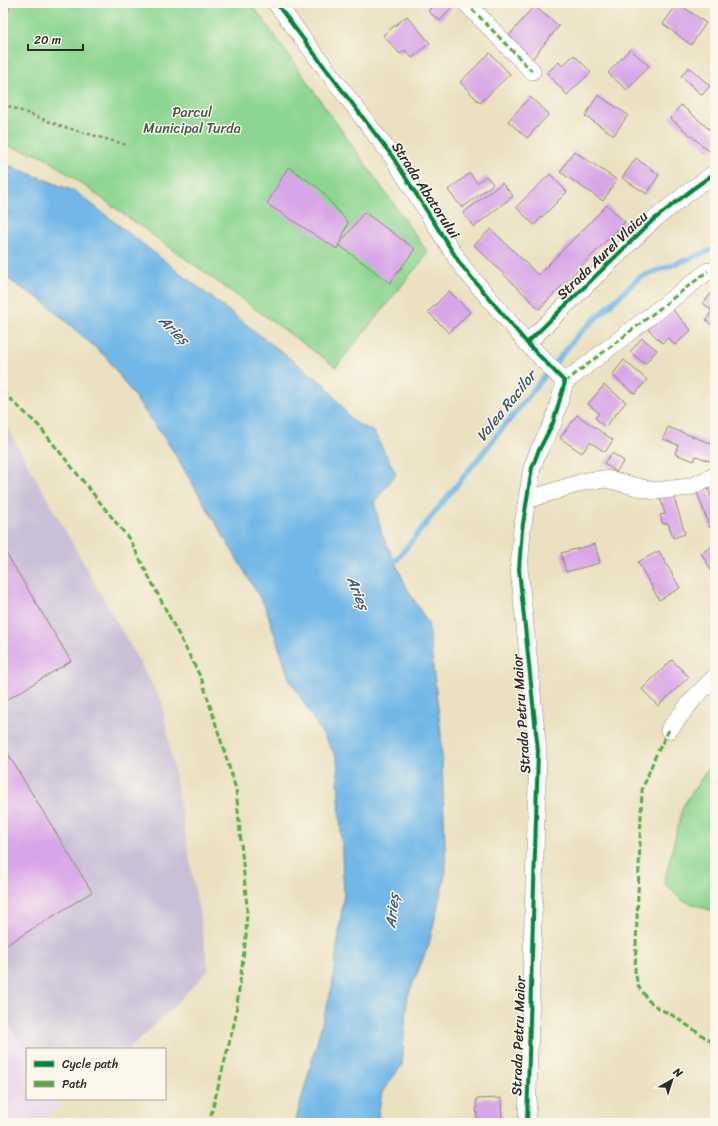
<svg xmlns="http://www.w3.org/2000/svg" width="718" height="1126" viewBox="0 0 718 1126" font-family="Sriracha,sans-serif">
  <rect width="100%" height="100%" fill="#fbf7ec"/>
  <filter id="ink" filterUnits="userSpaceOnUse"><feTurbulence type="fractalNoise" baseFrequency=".025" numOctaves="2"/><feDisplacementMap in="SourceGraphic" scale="8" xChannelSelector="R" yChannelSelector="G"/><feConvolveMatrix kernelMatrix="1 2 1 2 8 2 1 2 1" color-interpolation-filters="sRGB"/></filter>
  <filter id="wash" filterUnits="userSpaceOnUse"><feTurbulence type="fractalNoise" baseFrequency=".012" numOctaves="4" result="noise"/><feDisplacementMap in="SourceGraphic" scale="16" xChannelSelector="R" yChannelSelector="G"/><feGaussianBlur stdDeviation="0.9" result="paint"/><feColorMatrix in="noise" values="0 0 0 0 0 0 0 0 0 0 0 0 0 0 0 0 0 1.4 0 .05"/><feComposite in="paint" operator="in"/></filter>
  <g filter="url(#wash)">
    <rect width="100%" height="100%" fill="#ebe1c0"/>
    <!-- built -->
    <polygon fill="#e8d2ee" points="3,1015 27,1053 27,1099 57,1099 61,1106 37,1123 3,1123"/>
    <!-- industrial -->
    <polygon fill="#c9bfd7" points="3,420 162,702 209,970 156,1024 129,1049 27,1049 27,1053 3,1015"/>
    <!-- green -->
    <g fill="#8dd691" stroke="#5c805e">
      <polygon points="3,3 248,3 260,15 428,253 336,367 43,156 3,145"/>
      <polygon points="715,758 715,912 682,900 664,883 683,806"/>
    </g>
    <!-- water -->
    <polygon fill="#71b7e7" stroke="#4e7189" points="3,163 76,192 284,354 326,386 353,422 374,432 396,474 374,502 382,534 408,590 428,623 441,734 446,871 429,944 407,998 402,1065 382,1092 377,1123 295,1123 332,987 344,893 337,758 289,678 266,608 172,449 107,358 43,301 3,276"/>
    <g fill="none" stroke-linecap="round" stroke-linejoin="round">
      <!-- stream -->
      <polyline stroke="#71b7e7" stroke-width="5.5" points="390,568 577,336 640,277 715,249"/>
    </g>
    <g id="blocks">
      <!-- building -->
      <g fill="#d8a5e8">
        <polygon points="424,3 453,3 455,4 440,21 428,11 431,9"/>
        <polygon points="678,3 706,23 691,45 663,24"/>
        <polygon points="534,6 559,26 532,59 507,38"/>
        <polygon points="407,16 430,43 412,58 405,50 400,54 383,35"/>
        <polygon points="630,49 649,66 627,90 608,73"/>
        <polygon points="490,53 510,74 480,103 460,82"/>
        <polygon points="574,55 591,72 567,95 547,73 559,62 562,66"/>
        <polygon points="689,67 710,86 702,95 681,76"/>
        <polygon points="598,95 628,115 614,135 585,116"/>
        <polygon points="530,97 549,114 527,138 508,121"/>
        <polygon points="681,105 715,134 715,144 709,151 670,118"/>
        <polygon points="574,151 617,180 603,201 560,172"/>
        <polygon points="636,158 659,175 647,194 622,178"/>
        <polygon points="288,167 319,188 348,223 337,249 267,204"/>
        <polygon points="470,173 477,183 486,176 493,184 462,208 448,190"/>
        <polygon points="550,174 567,192 534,225 516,207"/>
        <polygon points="502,183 513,196 474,227 463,213"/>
        <polygon points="607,205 625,222 539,309 474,245 491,229 538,275"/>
        <polygon points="364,212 415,249 390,283 339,245"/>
        <polygon points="715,289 715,328 706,320 712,311 703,303"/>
        <polygon points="449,291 470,312 449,333 428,312"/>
        <polygon points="671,308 691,330 675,345 668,338 662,343 648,329"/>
        <polygon points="642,338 657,350 645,364 630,352"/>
        <polygon points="624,360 647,380 635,394 612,375"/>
        <polygon points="604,385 626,402 605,427 595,418 599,413 588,404"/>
        <polygon points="577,415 613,440 605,452 590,442 582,453 560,438"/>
        <polygon points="668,427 715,445 715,455 712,462 696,456 694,461 675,454 678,445 663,439"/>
        <polygon points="612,453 624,461 616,472 604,463"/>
        <polygon points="708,488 715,508 715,526 710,528 697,492"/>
        <polygon points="673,494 685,534 673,538 668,523 663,524 660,515 665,514 660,498"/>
        <polygon points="595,544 600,563 566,572 561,553"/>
        <polygon points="715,545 715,577 701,553"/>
        <polygon points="3,548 71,661 3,702"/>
        <polygon points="659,551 680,588 659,600 638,562"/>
        <polygon points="672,660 689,677 658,706 642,689"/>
        <polygon points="3,746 92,892 3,947"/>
        <polygon points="501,1098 502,1123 477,1123 476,1099"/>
      </g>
    </g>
  </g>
  <g filter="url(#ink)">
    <use href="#blocks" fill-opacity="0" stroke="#8b8676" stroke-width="1"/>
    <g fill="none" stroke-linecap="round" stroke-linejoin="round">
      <!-- street casing -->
      <g stroke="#8b8676" stroke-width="18">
        <g id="street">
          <polyline points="276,3 392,156 461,265 527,343 565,382"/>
          <polyline points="466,3 532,71"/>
          <polyline points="527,343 652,221 694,188 715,173"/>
          <polyline points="565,382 708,271"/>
          <polyline points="527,500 586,481 606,479 654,491 690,487 715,476"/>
          <polyline points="669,730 694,698 715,677"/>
          <polyline points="527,1123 538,751 519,569 522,530 532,468 538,452 553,423 565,382"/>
        </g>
      </g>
      <!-- path -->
      <g stroke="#8b8676" stroke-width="2.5" stroke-dasharray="3 3" stroke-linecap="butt">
        <polyline points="3,13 8,11 9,3"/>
        <polyline points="3,104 61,126 127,145"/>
      </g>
      <!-- street -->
      <use href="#street" stroke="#fff" stroke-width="17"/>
      <!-- quiet -->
      <g stroke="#54ab44" stroke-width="3" stroke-dasharray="6 3" stroke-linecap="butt">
        <polyline points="466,3 532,71"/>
        <polyline points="565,382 708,271"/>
        <polyline points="3,392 39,426 130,540 202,680 236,789 247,907 246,936 235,1020 209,1123"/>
        <polyline points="669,730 655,757 642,790 635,971 638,986 649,1001 658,1008 672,1015 715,1044"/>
      </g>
      <!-- cycleway casing -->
      <g stroke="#fbf7ec" stroke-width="6">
        <g id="cycleway">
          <polyline points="276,3 392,156 461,265 527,343 565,382 553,423 538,452 532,468 522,530 519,569 538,751 527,1123"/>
          <polyline points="527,343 652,221 694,188 715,173"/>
        </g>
      </g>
      <!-- cycleway -->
      <use href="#cycleway" stroke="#00873e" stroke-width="4"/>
    </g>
  </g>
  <g text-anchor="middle" stroke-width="3" stroke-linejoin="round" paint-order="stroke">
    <!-- park labels -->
    <g font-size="14" fill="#485e4a" stroke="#fbf7ec">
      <text x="192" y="117">Parcul<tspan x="192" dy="16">Municipal Turda</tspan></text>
    </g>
    <!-- street labels -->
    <g font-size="14" fill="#2b2b2b" stroke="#fbf7ec">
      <text transform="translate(426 190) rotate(57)" y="5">Strada Abatorului</text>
      <text transform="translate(602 255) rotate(-44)" y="5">Strada Aurel Vlaicu</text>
      <text transform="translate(521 714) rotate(-94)" y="5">Strada Petru Maior</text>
      <text transform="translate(518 1036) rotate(-88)" y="5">Strada Petru Maior</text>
    </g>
    <!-- water labels -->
    <g font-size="15" font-style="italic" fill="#445c6d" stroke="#fbf7ec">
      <text transform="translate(174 330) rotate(44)" y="5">Arieș</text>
      <text transform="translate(506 406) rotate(-51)" y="5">Valea Racilor</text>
      <text transform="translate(358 593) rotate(68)" y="5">Arieș</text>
      <text transform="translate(392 911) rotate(-84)" y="5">Arieș</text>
    </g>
  </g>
  <!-- margin -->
  <rect width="718" height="1126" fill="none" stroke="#fbf7ec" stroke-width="16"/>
  <!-- legend -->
  <rect x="26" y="1048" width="140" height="52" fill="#fbf7ec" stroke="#a8a59f"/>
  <rect x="34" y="1061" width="20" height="6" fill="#00873e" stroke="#a8a59f"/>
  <text x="62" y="1068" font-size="12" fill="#2b2b2b">Cycle path</text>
  <rect x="34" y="1081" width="20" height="6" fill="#54ab44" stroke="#a8a59f"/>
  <text x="62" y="1088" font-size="12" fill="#2b2b2b">Path</text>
  <!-- north arrow -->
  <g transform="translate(672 1080) rotate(39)" stroke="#fbf7ec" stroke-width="3" paint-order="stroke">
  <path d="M0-3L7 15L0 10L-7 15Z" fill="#2b2b2b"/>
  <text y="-6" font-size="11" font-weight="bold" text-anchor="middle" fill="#2b2b2b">N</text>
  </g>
  <!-- scale -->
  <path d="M28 44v6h55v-6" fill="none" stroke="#2b2b2b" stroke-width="2"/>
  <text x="34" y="44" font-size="12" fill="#2b2b2b" stroke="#fbf7ec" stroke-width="3" paint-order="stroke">20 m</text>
</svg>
